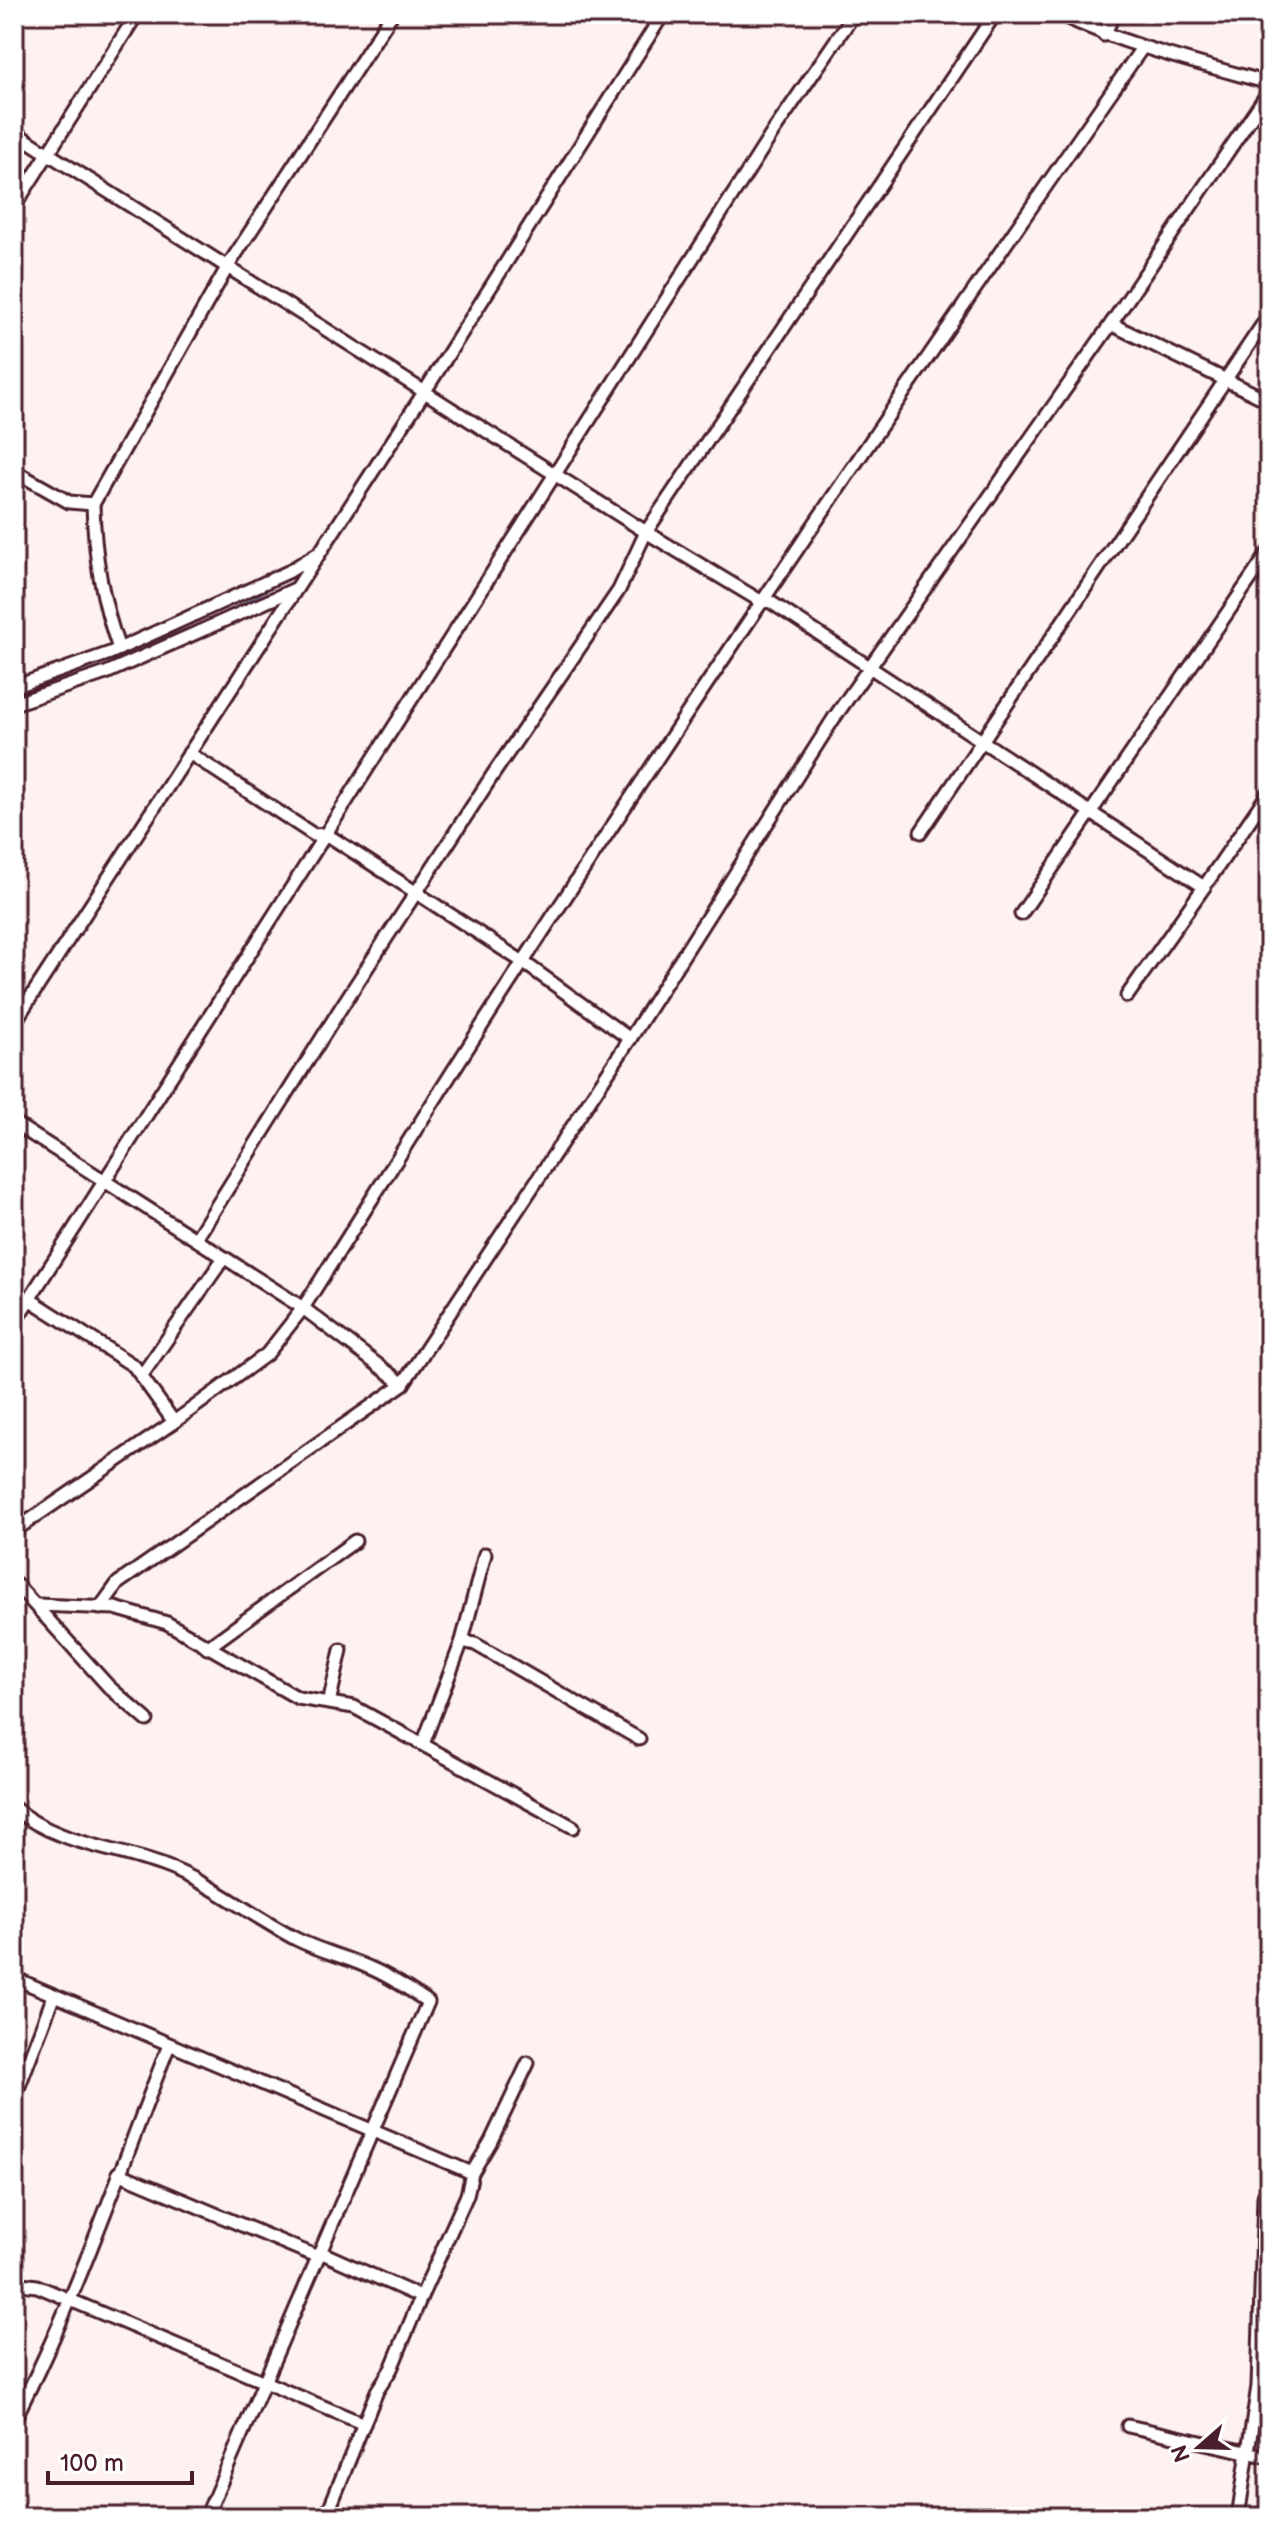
<svg xmlns="http://www.w3.org/2000/svg" width="1283" height="2531" viewBox="0 0 1283 2531" font-family="'Balsamiq Sans',sans-serif">
  <rect width="100%" height="100%" fill="#fdf2ef"/>
  <filter id="ink" filterUnits="userSpaceOnUse"><feTurbulence type="fractalNoise" baseFrequency=".0125" numOctaves="2"/><feDisplacementMap in="SourceGraphic" scale="16" xChannelSelector="R" yChannelSelector="G"/><feConvolveMatrix kernelMatrix="1 2 1 2 8 2 1 2 1" color-interpolation-filters="sRGB"/></filter>
  <g filter="url(#ink)">
    <g fill="none" stroke-linecap="round" stroke-linejoin="round">
      <!-- stream -->
      <g stroke="#7885a4" stroke-width="3">
        <polyline points="221,616 300,571"/>
        <polyline points="127,651 203,624"/>
      </g>
      <!-- minor casing -->
      <g stroke="#4a1f2b" stroke-width="17">
        <g id="minor">
          <path d="M1059 14C1127 46 1197 63 1269 83"/>
          <polyline points="1104,35 1114,14"/>
          <polyline points="14,132 646,532 762,602 769,601 1204,887 1127,996"/>
          <polyline points="14,207 137,14"/>
          <polyline points="1111,324 1269,401"/>
          <polyline points="14,471 69,502 93,504"/>
          <path d="M119 649C102 601 94 555 93 504L228 266 392 14"/>
          <polyline points="14,687 110,653 288,572 317,554"/>
          <polyline points="14,704 106,673 295,589"/>
          <polyline points="189,753 314,835 326,834 523,962 630,1039"/>
          <polyline points="921,832 1269,315"/>
          <polyline points="1204,887 1269,792"/>
          <polyline points="1021,914 1269,552"/>
          <polyline points="14,1023 425,391 663,14"/>
          <polyline points="14,1123 303,1308 403,1384 630,1039 834,718 1111,324 1269,91"/>
          <polyline points="196,1239 342,1006 494,773 619,590 646,532 995,14"/>
          <polyline points="29,1299 134,1366 174,1422"/>
          <polyline points="14,1323 773,132 854,14"/>
          <polyline points="142,1375 223,1259"/>
          <path d="M14 1531 174 1422 267 1354 303 1308C376 1193 448 1077 523 962 724 654 931 350 1142 48"/>
          <polyline points="14,1582 109,1687 147,1720"/>
          <polyline points="37,1605 115,1608 167,1623 298,1698 354,1707 573,1827"/>
          <polyline points="100,1608 118,1583 403,1384"/>
          <polyline points="462,1641 475,1644 639,1739"/>
          <polyline points="207,1648 355,1541"/>
          <polyline points="329,1703 341,1650"/>
          <polyline points="423,1744 462,1641 485,1554"/>
          <path d="M14 1808C55 1843 112 1847 162 1865 210 1882 250 1915 296 1939 320 1951 346 1957 370 1968 390 1976 410 1990 428 2002L206 2517"/>
          <polyline points="14,1978 472,2173"/>
          <polyline points="14,2099 54,1995"/>
          <polyline points="118,2173 318,2257"/>
          <polyline points="320,2252 421,2297 467,2195 472,2173 491,2141 528,2063"/>
          <polyline points="14,2283 37,2286 364,2424"/>
          <path d="M14 2420C76 2300 120 2170 169 2045"/>
          <polyline points="1128,2426 1269,2457"/>
          <polyline points="326,2517 377,2391 391,2369 421,2297"/>
          <polyline points="1238,2517 1258,2386 1264,2196"/>
        </g>
      </g>
      <!-- minor -->
      <use href="#minor" stroke="#fff" stroke-width="11"/>
    </g>
  </g>
  <!-- margin -->
  <rect width="1283" height="2531" fill="none" stroke="#fff" stroke-width="48"/>
  <rect x="24" y="24" width="1235" height="2483" fill="none" stroke="#4a1f2b" stroke-width="3" filter="url(#ink)"/>
  <!-- north arrow -->
  <g transform="translate(1199 2447) rotate(250)" stroke="#ffffff" stroke-width="6" paint-order="stroke">
  <path d="M0-6L14 30L0 20L-14 30Z" fill="#4a1f2b"/>
  <text y="-12" font-size="22" font-weight="bold" text-anchor="middle" fill="#4a1f2b">N</text>
  </g>
  <!-- scale -->
  <path d="M48 2471v12h144v-12" fill="none" stroke="#4a1f2b" stroke-width="4"/>
  <text x="60" y="2471" font-size="24" fill="#4a1f2b" stroke="#ffffff" stroke-width="6" paint-order="stroke">100 m</text>
</svg>
